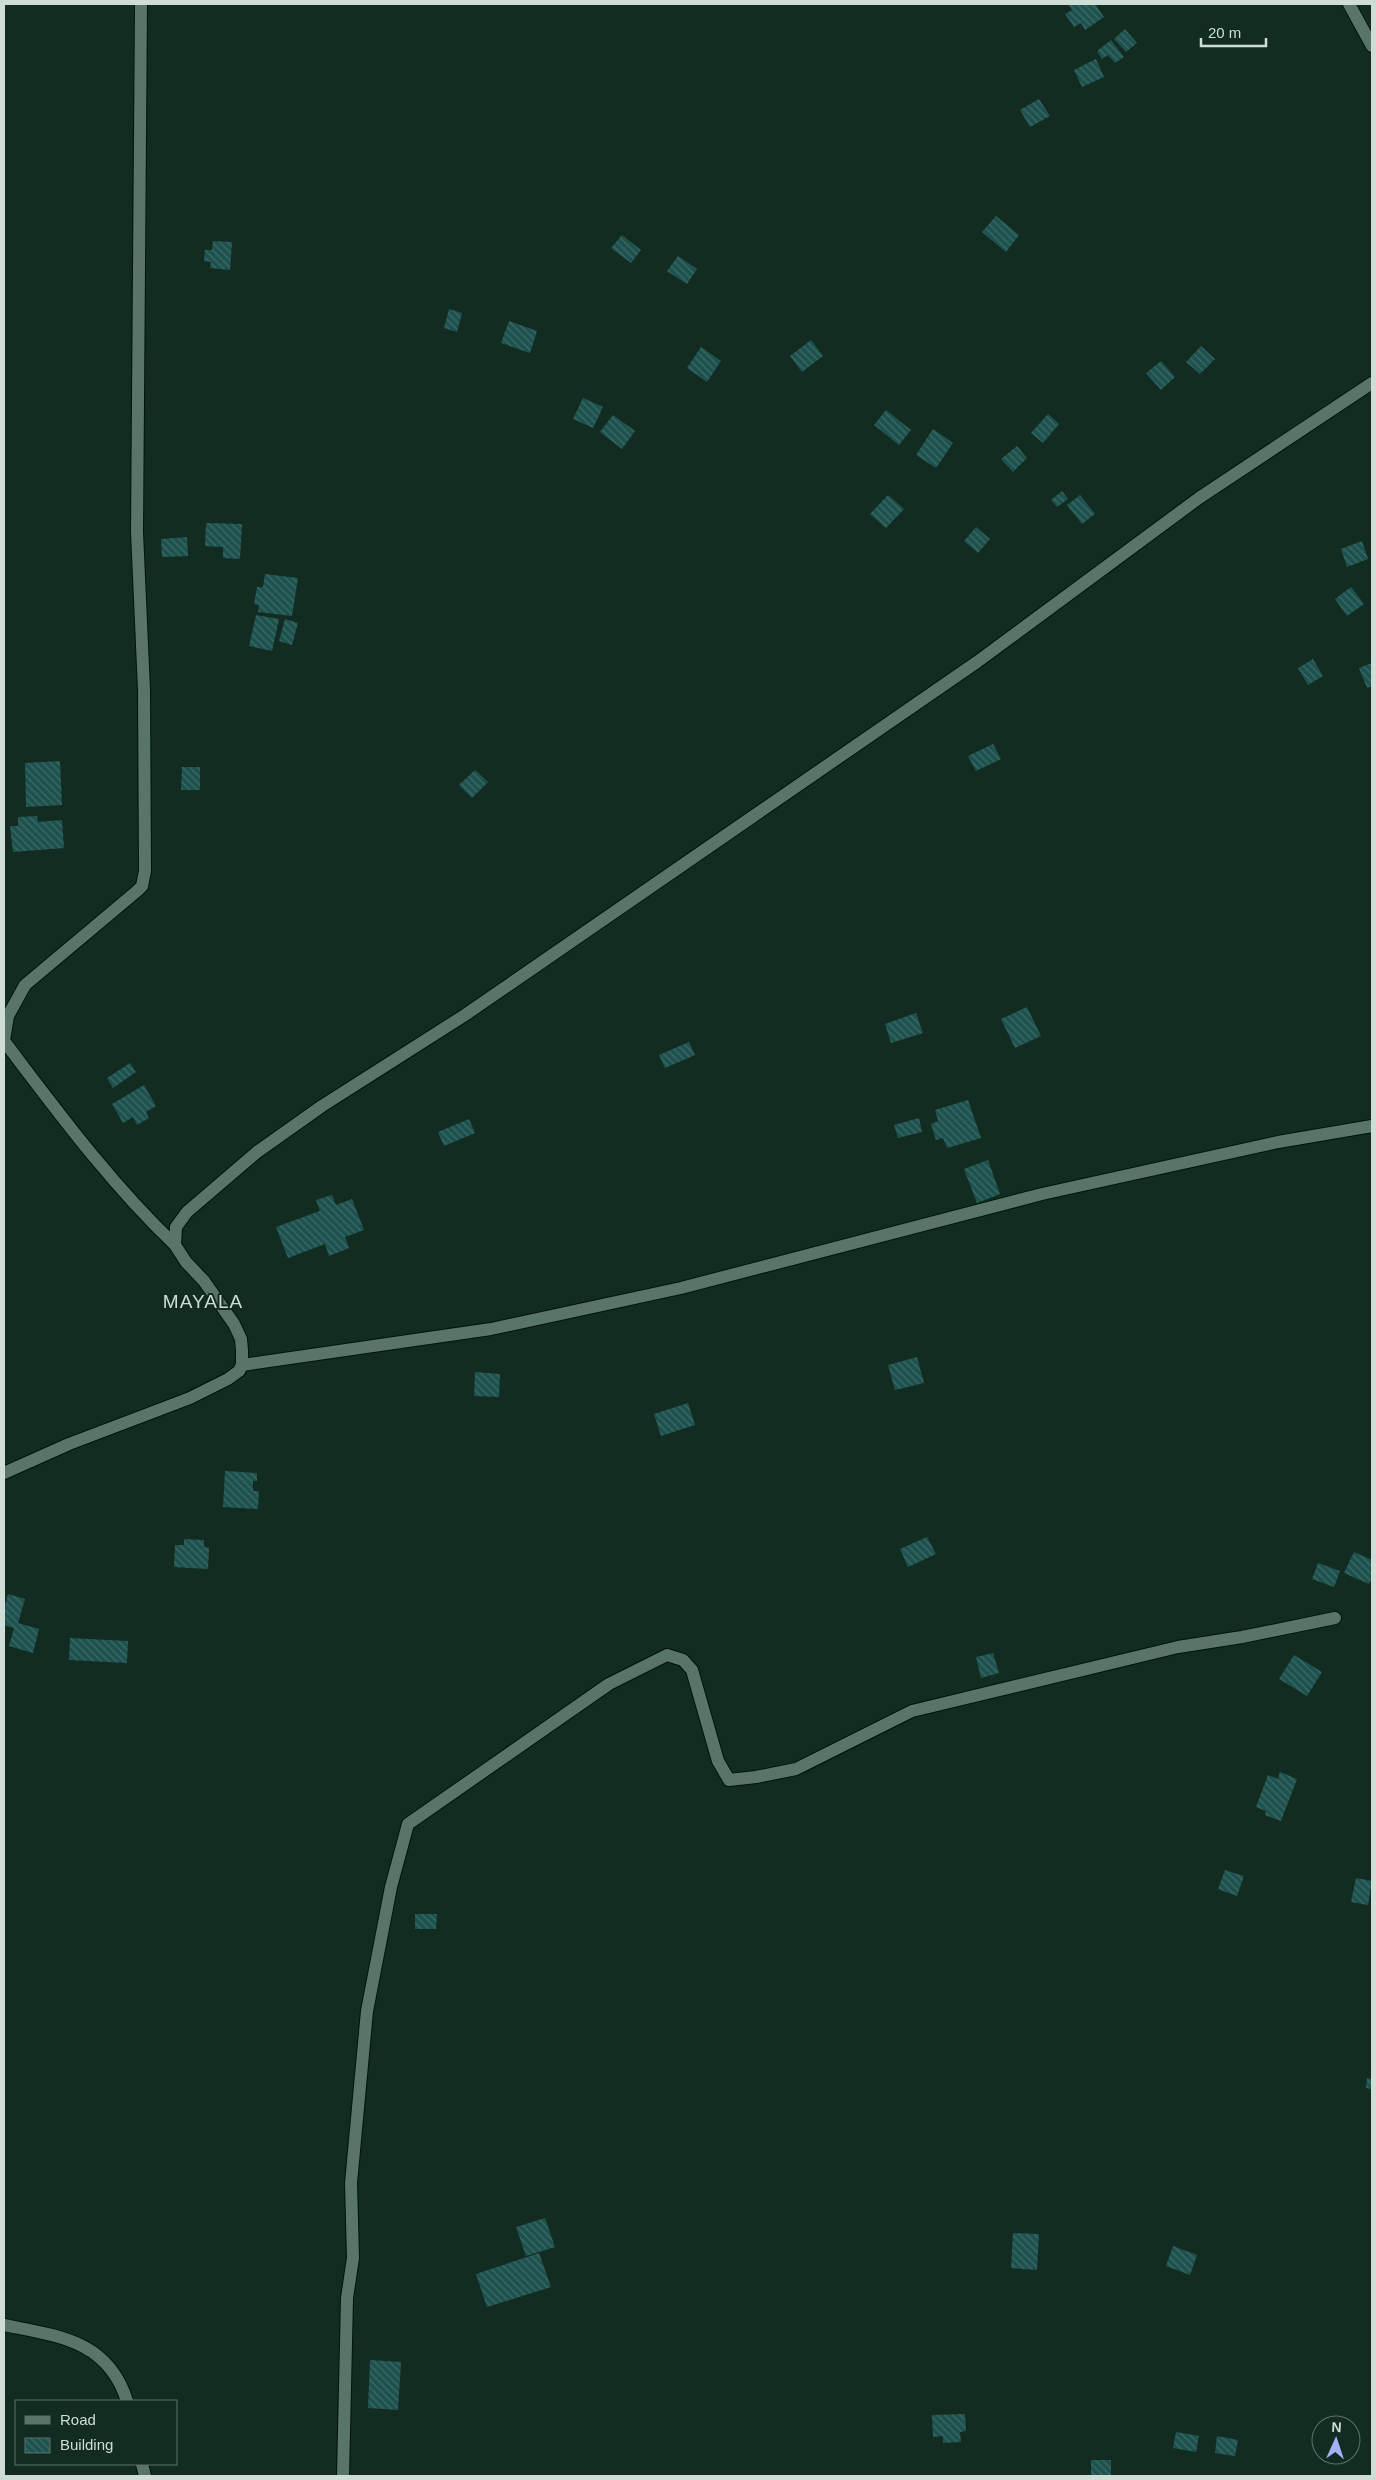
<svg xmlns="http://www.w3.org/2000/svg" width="1376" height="2480" viewBox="0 0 1376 2480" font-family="Arial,sans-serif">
  <defs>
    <pattern id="building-back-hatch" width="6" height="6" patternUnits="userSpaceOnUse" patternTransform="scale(1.25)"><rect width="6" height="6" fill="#1e524e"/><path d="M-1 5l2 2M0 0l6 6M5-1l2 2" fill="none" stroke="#3e6a67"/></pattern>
  </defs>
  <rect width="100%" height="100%" fill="#122c22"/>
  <!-- building -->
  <g fill="url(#building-back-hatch)">
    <polygon points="1068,4 1095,4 1104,17 1085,30 1081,23 1074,27 1065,14 1072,10"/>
    <polygon points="1125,29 1137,43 1126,52 1114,39"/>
    <polygon points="1111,40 1124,57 1115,63 1108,55 1102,59 1097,51"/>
    <polygon points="1096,59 1104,77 1082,87 1074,70"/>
    <polygon points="1039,99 1050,116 1030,127 1020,110"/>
    <polygon points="996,216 1019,235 1006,252 982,232"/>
    <polygon points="622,235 641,250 631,263 611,248"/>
    <polygon points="213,241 232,242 230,270 210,268 211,262 204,261 205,250 212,250"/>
    <polygon points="678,256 697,269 687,284 667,271"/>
    <polygon points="449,309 462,313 457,332 444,328"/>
    <polygon points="509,321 537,331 530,353 501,343"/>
    <polygon points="811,340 823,356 802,372 790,356"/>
    <polygon points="1201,346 1215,359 1200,374 1186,362"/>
    <polygon points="701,347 721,361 707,382 687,368"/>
    <polygon points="1161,361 1175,377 1161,390 1146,373"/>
    <polygon points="583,398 603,407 593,428 573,419"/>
    <polygon points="886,410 911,430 899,445 874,425"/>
    <polygon points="1048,414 1059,424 1043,443 1031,433"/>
    <polygon points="613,415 635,431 622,449 600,432"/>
    <polygon points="933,429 953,443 936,468 916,455"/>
    <polygon points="1017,446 1027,458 1013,472 1001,459"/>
    <polygon points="1062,491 1068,499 1057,507 1051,500"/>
    <polygon points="888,495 904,509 886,528 870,514"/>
    <polygon points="1080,495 1095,514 1082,524 1067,505"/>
    <polygon points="206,523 242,524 240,559 223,558 223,547 205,546"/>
    <polygon points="976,527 990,539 978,553 964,541"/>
    <polygon points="187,537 188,556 162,557 161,539"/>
    <polygon points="1362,541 1368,559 1347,567 1341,549"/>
    <polygon points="265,574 298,578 292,616 258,612 259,605 254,604 257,587 263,587"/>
    <polygon points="1351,587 1364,604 1347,616 1335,599"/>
    <polygon points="256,615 279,619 272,651 249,646"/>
    <polygon points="285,619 298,623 292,645 279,641"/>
    <polygon points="1313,659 1323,676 1308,685 1298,668"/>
    <polygon points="1372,663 1372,686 1367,688 1359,668"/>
    <polygon points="993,744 1001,759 976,771 968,756"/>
    <polygon points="60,761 62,805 26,807 25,763"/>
    <polygon points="182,767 200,767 200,790 181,790"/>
    <polygon points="475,770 488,782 472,798 459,785"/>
    <polygon points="37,816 38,822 62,820 64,848 13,852 10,826 18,826 18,817"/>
    <polygon points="1027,1007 1041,1036 1015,1048 1001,1019"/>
    <polygon points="916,1013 923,1033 891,1043 885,1024"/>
    <polygon points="689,1042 695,1055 665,1068 659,1055"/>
    <polygon points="130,1063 136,1072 113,1088 107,1078"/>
    <polygon points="144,1085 156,1106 146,1112 149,1118 137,1125 133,1117 123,1123 112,1104"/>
    <polygon points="968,1100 981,1138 947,1148 943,1138 936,1140 931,1124 938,1121 935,1110"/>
    <polygon points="919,1118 922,1132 898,1138 894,1125"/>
    <polygon points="469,1119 475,1133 444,1146 438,1132"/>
    <polygon points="988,1160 1000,1194 977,1203 964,1169"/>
    <polygon points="332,1195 336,1205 352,1199 364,1230 345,1237 349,1248 329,1256 325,1244 288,1258 276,1227 320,1211 316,1200"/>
    <polygon points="917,1357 924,1383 895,1390 888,1365"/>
    <polygon points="475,1372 500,1374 499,1397 474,1396"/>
    <polygon points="688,1403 695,1425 661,1436 654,1414"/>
    <polygon points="225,1471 257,1473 257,1481 253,1481 253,1491 259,1491 258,1509 223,1507"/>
    <polygon points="927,1537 936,1554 908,1567 900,1549"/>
    <polygon points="184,1539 204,1540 204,1547 209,1548 208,1569 174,1567 175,1545 184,1545"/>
    <polygon points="1354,1552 1372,1560 1372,1578 1369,1584 1344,1573"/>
    <polygon points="1318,1563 1340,1571 1334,1587 1312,1579"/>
    <polygon points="8,1594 25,1599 18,1623 39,1629 33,1653 9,1646 14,1628 4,1625 4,1609"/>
    <polygon points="70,1638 128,1641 127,1663 69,1660"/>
    <polygon points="993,1653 999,1673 981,1678 976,1657"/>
    <polygon points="1294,1655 1322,1672 1307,1696 1279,1679"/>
    <polygon points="1280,1772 1297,1779 1281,1821 1265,1815 1266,1811 1256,1807 1268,1775 1278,1779"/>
    <polygon points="1225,1870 1244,1876 1237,1896 1218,1889"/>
    <polygon points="1356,1878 1372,1881 1368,1905 1351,1902"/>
    <polygon points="415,1914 437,1914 436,1929 415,1929"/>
    <polygon points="1367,2078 1372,2079 1372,2089 1366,2088"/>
    <polygon points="545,2218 555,2247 526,2256 516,2227"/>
    <polygon points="1013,2233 1039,2234 1037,2270 1011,2268"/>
    <polygon points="1173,2246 1197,2255 1190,2275 1166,2266"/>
    <polygon points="539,2253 551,2287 487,2307 476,2274"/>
    <polygon points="370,2360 401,2362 398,2410 368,2408"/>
    <polygon points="965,2414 966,2431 960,2432 961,2442 943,2443 943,2436 933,2437 932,2415"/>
    <polygon points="1176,2432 1199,2436 1196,2452 1173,2448"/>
    <polygon points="1217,2436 1238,2440 1235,2456 1215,2453"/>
    <rect x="1091" y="2460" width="20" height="16"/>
  </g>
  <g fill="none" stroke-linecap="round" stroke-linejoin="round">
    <!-- street casing -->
    <g stroke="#00140c" stroke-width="14">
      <g id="street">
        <polyline points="1349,4 1372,46"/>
        <polyline points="4,1040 8,1016 25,985 137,891 142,886 145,871 144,690 137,532 141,4"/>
        <path d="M4 1041C58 1112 110 1183 175 1245"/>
        <polyline points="242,1365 491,1329 681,1288 1042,1194 1278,1142 1372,1126"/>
        <polyline points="4,1473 69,1444 190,1398 228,1379 239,1371 242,1365 242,1350 241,1339 234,1324 204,1281 186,1262 175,1245 176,1227 187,1212 257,1152 322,1106 465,1015 977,662 1199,498 1372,383"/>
        <path d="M4 2325C58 2336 108 2340 127 2401"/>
        <polyline points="142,2464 145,2476"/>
        <polyline points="343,2476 347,2298 353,2258 351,2183 367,2011 391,1887 408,1824 609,1684 667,1655 683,1660 692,1670 718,1761 729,1780 756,1777 796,1769 912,1711 1178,1647 1242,1637 1335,1618"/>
      </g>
    </g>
    <!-- street -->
    <use href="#street" stroke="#597569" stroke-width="12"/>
  </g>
  <g text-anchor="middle" stroke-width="4" stroke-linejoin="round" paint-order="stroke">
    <!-- quarter labels -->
    <g font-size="19" letter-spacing="1" fill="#ceddd6" stroke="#122c22">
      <text x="203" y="1308">MAYALA</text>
    </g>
  </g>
  <!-- border -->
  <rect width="1376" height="2480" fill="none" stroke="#ceddd6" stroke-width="10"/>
  <!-- legend -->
  <rect x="15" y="2400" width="162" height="65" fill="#122c22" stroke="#5d736a"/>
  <rect x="25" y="2416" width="25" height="8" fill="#597569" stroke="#5d736a"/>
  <text x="60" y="2425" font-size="15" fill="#ceddd6">Road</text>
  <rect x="25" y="2438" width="25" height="15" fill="url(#building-back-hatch)" stroke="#5d736a"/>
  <text x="60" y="2450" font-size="15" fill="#ceddd6">Building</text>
  <!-- north arrow -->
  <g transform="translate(1336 2440) rotate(3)"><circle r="24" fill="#122c22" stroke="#5d736a"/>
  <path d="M0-4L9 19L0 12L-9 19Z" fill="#a4b2fc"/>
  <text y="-8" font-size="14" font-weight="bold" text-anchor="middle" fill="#ceddd6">N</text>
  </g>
  <!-- scale -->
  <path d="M1201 38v8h65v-8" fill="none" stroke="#ceddd6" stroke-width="2.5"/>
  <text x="1208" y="38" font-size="15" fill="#ceddd6" stroke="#122c22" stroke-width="4" paint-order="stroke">20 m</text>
</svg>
